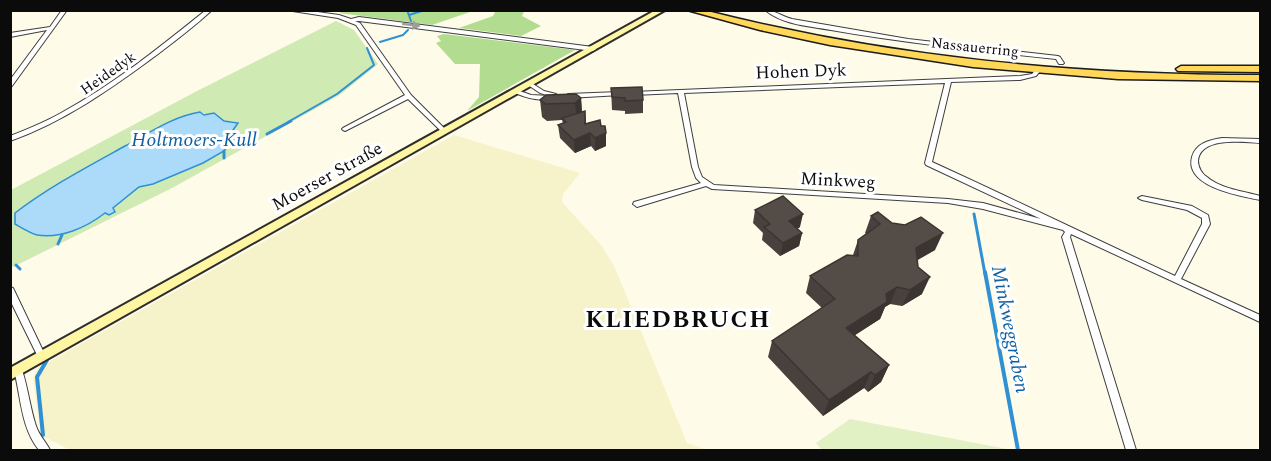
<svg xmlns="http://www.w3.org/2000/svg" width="1271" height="461" viewBox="0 0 1271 461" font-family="Spectral,serif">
  <rect width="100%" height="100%" fill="#fffbe9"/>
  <!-- farmland -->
  <polygon fill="#f6f2c9" points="454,135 580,173 563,194 562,202 602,246 615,268 687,443 707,450 70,450 41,435 33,378 38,368"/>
  <!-- green -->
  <path fill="#cfeab2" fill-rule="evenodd" d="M336 21 354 30 378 64 341 94 315 109 172 188 13 267 11 264V190L197 91ZM200 112 224 121H234L224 151 203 163 153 184 139 187 113 209 115 213 109 215 105 213C88 227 60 236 37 234 30 234 22 228 15 225V213C49 187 88 167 125 146 149 134 174 116 200 112Z"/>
  <!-- forest -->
  <g fill="#b2dc90">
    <polygon points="496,10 524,11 522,16 541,26 521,36 459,28 493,16"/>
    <polygon points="344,11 344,10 473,11 432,25 339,13"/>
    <polygon points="444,34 575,50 467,111 479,97 480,64 455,64 436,43 441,41 437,36"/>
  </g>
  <!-- pitch -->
  <polygon fill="#e1f1c4" points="850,419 1007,449 1008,450 822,450 816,443"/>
  <!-- water -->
  <path fill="#abdbf9" stroke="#2f90d3" stroke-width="1.5" d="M200 112 204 115 214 113 224 121 238 123 231 133 235 138 224 151 203 163 153 184 139 187 113 208 115 212 109 215 105 213C87 227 61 239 37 235 30 233 22 228 15 224V213C49 187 87 167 125 146 149 133 174 116 200 112Z"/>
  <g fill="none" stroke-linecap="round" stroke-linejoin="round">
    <!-- stream-far2 -->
    <g stroke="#2f90d3" stroke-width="2">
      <polyline points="407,10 411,21"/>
      <polyline points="409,15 425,10"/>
      <polyline points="380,42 403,35 408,30"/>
      <polyline points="288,122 337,94 374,65 367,48"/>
    </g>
    <!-- stream-far1 -->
    <g stroke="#2f90d3" stroke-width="3">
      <polyline points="267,134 291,121"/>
      <polyline points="224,151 224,158"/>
      <polyline points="974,214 985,274"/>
      <polyline points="58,244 62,235"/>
      <polyline points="16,265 20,269"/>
    </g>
    <!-- stream -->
    <g stroke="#2f90d3" stroke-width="4">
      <polyline points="985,272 1018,450"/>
      <polyline points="43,435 37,377 47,360"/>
    </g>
    <!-- minor casing -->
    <g stroke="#3e3e3e" stroke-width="2">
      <g id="minor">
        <polygon points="62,10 67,10 12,86 10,87 10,80 47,30 10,37 10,33 50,27"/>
        <path d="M206 10H212C195 26 176 40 158 54 112 88 64 122 10 141V136C28 129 45 122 61 113 113 85 160 47 206 10Z"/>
        <polygon points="286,10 303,10 339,15 351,19 359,17 593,47 596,49 593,51 359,21 355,21 360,23 411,95 447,131 444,133 442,132 408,99 345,131 343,130 342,129 343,128 405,95 356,25 338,18"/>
        <path d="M765 10C774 10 783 17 792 19L908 39 1058 56 1060 57 1064 63 1063 64H1059L1056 59C981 51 905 43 831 30 809 26 783 25 765 10Z"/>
        <path d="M1039 67 1042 69 1036 76 1020 80 951 82 932 162C1013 199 1093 238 1175 276L1202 224V218L1187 210 1142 200 1138 198 1142 196 1192 206 1208 215 1210 224 1181 279 1260 315V322L1071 234 1070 237 1136 450H1126L1062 237 1065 232 1063 230 983 209 948 203 712 189 706 186 637 207 633 204 634 202 701 183 696 178 692 167 678 93 634 95 631 93 632 92 1020 76 1032 74 1037 68ZM945 83 925 163 926 165 1041 219 983 203 948 199 714 185 702 177 698 167 684 93Z"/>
        <polygon points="530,82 544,91 556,94 557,95 554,97 540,93 528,85 527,84"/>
        <path d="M517 90 531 95 550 96 553 98C541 102 527 98 515 93V91Z"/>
        <polygon points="619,92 621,93 621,95 568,98 565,96 568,94"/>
        <path d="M1222 138 1260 139V143C1244 142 1200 136 1198 161 1198 167 1202 174 1207 177 1221 189 1243 191 1260 196V200C1241 196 1184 187 1192 157 1196 143 1210 140 1222 138Z"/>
        <polygon points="10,287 13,288 14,290 46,357 45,360 42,361 39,360 38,357 10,300"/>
        <path d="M18 366 21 367 22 370C28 388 30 408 36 426 39 435 46 442 50 450H39C21 428 21 397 14 370L15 367Z"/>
      </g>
    </g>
    <!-- secondary casing -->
    <g stroke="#2d2d2d" stroke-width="4">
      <polygon id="secondary" points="656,10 665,10 10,380 10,368"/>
    </g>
    <!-- primary casing -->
    <g stroke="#1c1c1c" stroke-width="3">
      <g id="primary">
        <path d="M687 10H703C889 57 1069 75 1260 75V81L1118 79 973 67 830 45 760 30Z"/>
        <polygon points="1181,66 1260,66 1260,72 1178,71 1176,69"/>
      </g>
    </g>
    <!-- minor -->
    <use href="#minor" fill="#fff" fill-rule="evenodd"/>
    <!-- secondary -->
    <use href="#secondary" fill="#fff6a4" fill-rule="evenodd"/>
    <!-- primary -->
    <use href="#primary" fill="#ffd859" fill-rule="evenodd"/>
  </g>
  <!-- wall -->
  <g fill="#48413d">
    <polygon points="611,88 643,100 643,113 625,114 625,111 612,110"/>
    <polygon points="581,98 582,112 585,111 586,123 601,126 606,146 595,151 591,146 575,153 560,138 558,125 563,123 562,120 547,121 542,117 540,100"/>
    <polygon points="755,210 800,227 797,229 802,233 799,246 780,256 770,247 762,240 763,233 753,223"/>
    <polygon points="871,216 892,223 935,250 917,260 922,294 902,306 890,304 885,307 880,319 854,335 889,365 881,382 868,392 864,388 823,416 768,357 772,341 822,308 806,293 810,276 853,255 858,240 866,234 865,233"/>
  </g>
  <!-- shaded-wall -->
  <g fill="#3b3532">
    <polygon points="581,98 582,115 577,120 575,103"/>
    <polygon points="585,111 586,124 590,133 591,146 575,153 574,140"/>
    <polygon points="606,133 606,146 595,151 595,138"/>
    <polygon points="803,214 800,227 786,235 789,221"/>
    <polygon points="802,233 799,246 780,256 783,243"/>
    <polygon points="943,233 935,250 909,265 916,248"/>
    <polygon points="930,277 922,294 902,306 910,290"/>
    <polygon points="897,287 890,304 885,307 880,319 840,345 846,328 886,294"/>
    <polygon points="889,365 881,382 868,392 875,375"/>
    <polygon points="871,372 864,388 823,416 829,400"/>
  </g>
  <!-- building -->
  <g fill="#544c47" stroke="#3b3532" stroke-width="1.5">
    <polygon points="642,87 643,100 625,101 625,98 612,97 611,88"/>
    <polygon points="576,94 581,98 575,103 546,104 540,100 546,95"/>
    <polygon points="585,111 585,124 600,120 601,126 605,126 606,133 595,138 590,133 574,140 558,125 566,122 562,118"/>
    <polygon points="783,196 803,214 789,221 802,233 783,243 764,227 770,224 755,210"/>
    <polygon points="878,212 892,223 905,225 921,217 943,233 916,248 918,267 930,277 910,290 897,287 886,294 887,302 846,328 889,365 875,375 871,372 829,400 772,341 835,299 810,276 847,255 858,256 858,240 880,224 871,216"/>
  </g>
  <!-- one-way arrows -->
  <defs><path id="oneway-solid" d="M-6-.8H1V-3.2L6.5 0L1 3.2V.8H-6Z" transform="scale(1.5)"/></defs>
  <use fill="#9d9d9d" href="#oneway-solid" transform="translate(411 25) rotate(7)"/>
  <g text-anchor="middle" stroke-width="6" stroke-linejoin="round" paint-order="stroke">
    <!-- far-street labels -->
    <g font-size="15" fill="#0b0b0b" stroke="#fff">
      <text transform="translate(975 47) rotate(6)" y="5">Nassauerring</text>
      <text transform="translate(108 73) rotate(-35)" y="5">Heidedyk</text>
    </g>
    <!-- street labels -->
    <g font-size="18" fill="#0b0b0b" stroke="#fff">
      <text transform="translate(801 71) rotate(-2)" y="6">Hohen Dyk</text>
      <text transform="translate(327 176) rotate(-29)" y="6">Moerser Straße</text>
      <text transform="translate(838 180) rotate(3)" y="6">Minkweg</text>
    </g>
    <!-- water labels -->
    <g font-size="20" font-style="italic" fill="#1060a1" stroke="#fff">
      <text x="194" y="146">Holtmoers-Kull</text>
      <text transform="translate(1011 329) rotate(79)" y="7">Minkweggraben</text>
    </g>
    <!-- district labels -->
    <g font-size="24" font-weight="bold" letter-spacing="1.5" fill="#0b0b0b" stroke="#fff">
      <text x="678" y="327">KLIEDBRUCH</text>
    </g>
  </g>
  <!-- border -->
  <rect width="1271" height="461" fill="none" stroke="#0b0b0b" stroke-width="24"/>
</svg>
